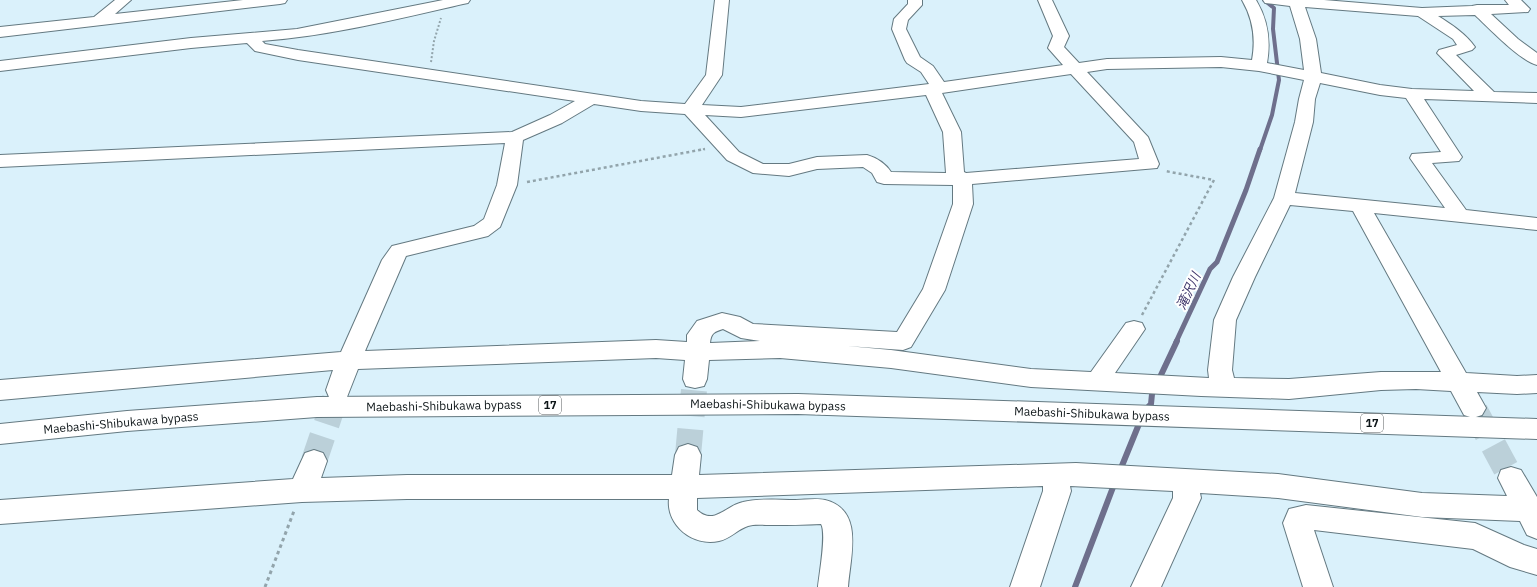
<svg xmlns="http://www.w3.org/2000/svg" width="1537" height="587" viewBox="0 0 1537 587" font-family="'IBM Plex Sans','Noto Sans JP',sans-serif">
  <rect width="100%" height="100%" fill="#daf1fb"/>
  <g fill="none" stroke-linecap="round" stroke-linejoin="round">
    <!-- stream-far2 -->
    <polyline stroke="#6e6f8c" stroke-width="4" points="1260,150 1272,115 1279,80 1273,29 1274,8 1264,0"/>
    <!-- stream-far1 -->
    <polyline stroke="#6e6f8c" stroke-width="5" points="1176,342 1210,269 1217,262 1246,190 1260,149"/>
    <!-- stream -->
    <g stroke="#6e6f8c" stroke-width="6">
      <polyline points="1144,411 1151,404 1152,394 1177,341"/>
      <polyline points="1119,473 1141,419"/>
      <polyline points="1075,587 1115,482"/>
    </g>
    <!-- minor-tunnel -->
    <g stroke="#bbd0d9" stroke-width="26" stroke-dasharray="26 13" stroke-linecap="butt">
      <polyline points="1475,411 1511,478"/>
      <polyline points="688,455 695,379"/>
      <polyline points="314,461 338,390"/>
    </g>
    <!-- minor casing -->
    <g stroke="#647981" stroke-width="2">
      <g id="minor">
        <polygon points="115,0 131,0 115,14 243,0 287,0 285,3 280,4 0,37 0,27 94,17"/>
        <path d="M443 0H470L468 3 463 4C397 19 330 36 262 41L265 44 298 50 641 101 685 104 706 75 715 0H729L722 75 702 105 741 107 929 84 921 72 907 63 905 60 892 29 894 19 908 4V0H922V5L908 20 906 29 920 57 933 66 944 82 1063 65 1048 48 1053 36 1038 0H1052L1069 36 1064 47 1079 63 1107 59 1221 57 1252 60C1256 38 1253 19 1242 0H1256C1268 20 1271 40 1267 63L1304 70 1300 39 1290 6 1265 3 1263 0H1324L1422 8 1472 6 1477 5H1509L1505 0H1521L1530 9 1528 12 1491 14 1518 39 1537 53V65C1519 60 1489 28 1475 15L1438 16C1452 25 1465 33 1475 47L1472 50 1456 55 1494 92 1537 93V103L1424 99 1462 157 1459 161 1432 163 1466 210 1537 218V230L1374 213 1466 373 1517 376 1537 375V393L1517 394 1477 392 1486 408 1482 415 1473 418 1464 415 1451 391 1416 389 1381 390 1289 399 1201 396 1031 387 891 368 780 358 709 360 707 379 704 386 695 388 686 386 683 379 685 360 656 358 358 369 347 397 338 400 329 397 326 390 333 370 0 400V380L341 352 382 260 392 246 474 226 484 219 497 185 505 143 0 167V155L512 132 550 115 575 101 298 60 255 51 247 43 191 48 0 71V61L191 38 297 29ZM1305 7 1418 16 1453 39 1457 45 1439 50 1437 53 1474 91 1412 89 1380 85 1321 73 1316 39ZM1221 67 1259 71 1304 80 1299 99 1295 122 1274 198 1233 277 1214 320 1208 370 1209 378 1115 373 1145 329 1142 323 1134 321 1126 323 1091 372 1031 369 891 350 847 346 903 350 911 347 945 290 973 204 972 184 1157 168 1159 164 1148 137 1087 72 1107 69ZM1071 74 1134 142 1139 159 966 173 964 172 961 132 942 93ZM1320 83 1380 95 1406 98 1441 152 1412 154 1410 158 1445 208 1295 193 1313 122 1315 99ZM926 95 943 132 946 173 891 172C886 164 877 158 867 155L817 157 789 164H763L739 152 705 115 741 117ZM594 104 641 111 685 114 727 160 753 173 789 176 817 169 863 167 872 173 877 182 884 184 953 185V204L923 289 897 332 753 324 740 317 722 313 697 321 687 335V342L656 340 365 351 406 256 488 236 500 227 517 185 523 140 562 123ZM1290 205 1353 211 1441 372H1381L1289 379 1234 378 1232 370 1236 320 1255 277ZM723 329 741 338 760 341 710 343C711 333 714 332 723 329Z"/>
        <path d="M688 444 697 447 701 455 699 475 1076 463 1278 474 1422 493 1507 496 1498 478 1501 470 1511 467 1521 470 1537 497V539L1527 535 1520 521 1422 517 1278 498 1200 493 1201 498 1161 587H1131L1173 498V491L1070 486 1071 491 1040 587H1010L1043 491V486L697 498V510C714 526 725 506 743 502 759 498 778 500 795 500 804 500 816 498 825 500 865 510 850 557 848 587H818C819 575 827 533 821 524 804 525 787 525 770 525 763 525 754 524 748 526 738 529 730 539 719 541 693 547 666 525 669 499H407L302 502 0 524V500L293 479 305 453 314 450 323 453 327 461 321 478 407 475H672L675 455 679 447Z"/>
        <polygon points="1306,505 1475,523 1524,545 1537,549 1537,575 1510,567 1473,549 1314,530 1333,587 1303,587 1283,523 1289,509"/>
      </g>
    </g>
    <!-- highway casing -->
    <g stroke="#647981" stroke-width="2">
      <polygon id="highway" points="798,394 1537,419 1537,439 798,414 317,417 127,431 0,444 0,424 127,411 317,397"/>
    </g>
    <!-- path-far2 -->
    <g stroke="#92a4ab" stroke-width="2" stroke-dasharray="2 2" stroke-linecap="butt">
      <polyline points="431,62 434,41 441,18"/>
      <polyline points="699,150 705,149"/>
    </g>
    <!-- path-far1 -->
    <g stroke="#92a4ab" stroke-width="2.5" stroke-dasharray="3 3" stroke-linecap="butt">
      <polyline points="527,182 705,149"/>
      <polyline points="1142,315 1214,180 1165,171"/>
    </g>
    <!-- path -->
    <polyline stroke="#92a4ab" stroke-width="3" stroke-dasharray="3.5 3.5" stroke-linecap="butt" points="265,587 294,511"/>
    <!-- minor -->
    <use href="#minor" fill="#fff" fill-rule="evenodd"/>
    <!-- highway -->
    <use href="#highway" fill="#fff" fill-rule="evenodd"/>
  </g>
  <g text-anchor="middle" stroke-width="4" stroke-linejoin="round" paint-order="stroke">
    <!-- shield labels -->
    <g fill="#fff" stroke="#565b5d" stroke-width="1">
      <rect x="539" y="396" width="22" height="18" rx="3"/>
      <rect x="1361" y="414" width="22" height="18" rx="3"/>
    </g>
    <g font-size="11" font-weight="bold" fill="#0d1518">
      <text x="550" y="409">17</text>
      <text x="1372" y="427">17</text>
    </g>
    <!-- street labels -->
    <g font-size="12" fill="#0d1518" stroke="#fff">
      <text transform="translate(768 405) rotate(1)" y="4">Maebashi-Shibukawa bypass</text>
      <text transform="translate(444 406) rotate(-1)" y="4">Maebashi-Shibukawa bypass</text>
      <text transform="translate(1092 414) rotate(2)" y="4">Maebashi-Shibukawa bypass</text>
      <text transform="translate(121 423) rotate(-5)" y="4">Maebashi-Shibukawa bypass</text>
    </g>
    <!-- water labels -->
    <g font-size="13" font-style="italic" fill="#3d356a" stroke="#fff">
      <text transform="translate(1188 291) rotate(-65)" y="5">滝沢川</text>
    </g>
  </g>
</svg>
